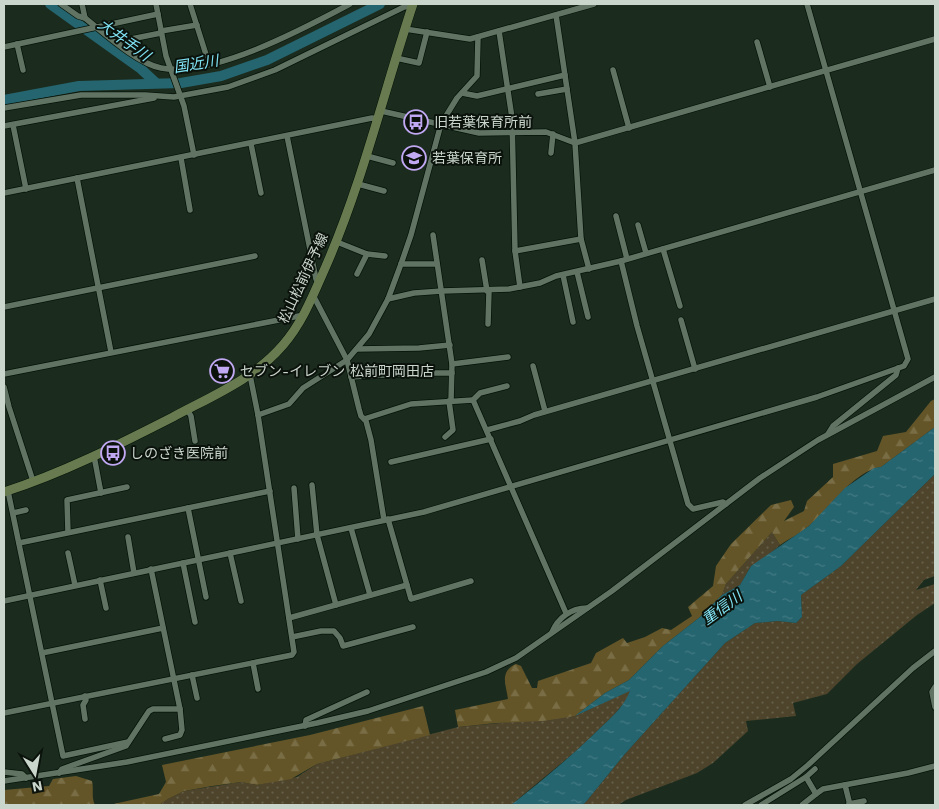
<svg xmlns="http://www.w3.org/2000/svg" width="939" height="809" viewBox="0 0 939 809" font-family="'Work Sans','Noto Sans JP',sans-serif">
  <defs>
    <pattern id="grass-dots" width="8" height="8" patternUnits="userSpaceOnUse" patternTransform="scale(1.25)"><rect width="8" height="8" fill="#4d442b"/><path d="M2 2h.1M6 6h.1" fill="none" stroke="#655e49" stroke-width="1.8" stroke-linecap="round"/></pattern>
    <pattern id="forest-firs" width="22" height="20" patternUnits="userSpaceOnUse" patternTransform="scale(1.25)"><rect width="22" height="20" fill="#645528"/><path d="M5 1l3.5 6h-7zM16 11l3.5 6h-7z" fill="#796d46"/></pattern>
    <pattern id="water-ripples" width="26" height="14" patternUnits="userSpaceOnUse" patternTransform="scale(1.25)"><rect width="26" height="14" fill="#256570"/><path d="M2 4q2-2 4 0t4 0M15 11q2-2 4 0t4 0" fill="none" stroke="#437a83"/></pattern>
  </defs>
  <rect width="100%" height="100%" fill="#1b2c1e"/>
  <!-- grass -->
  <g fill="url(#grass-dots)">
    <polygon points="935,474 935,576 924,580 916,590 935,584 935,603 917,615 857,664 827,694 793,703 796,716 746,721 748,731 713,763 697,773 626,800 618,805 581,805 585,803 624,755 725,643 755,623 778,621 796,623 802,617 801,595 841,566"/>
    <polygon points="772,532 780,545 762,560 751,566 740,585 722,595 726,584"/>
    <polygon points="631,690 625,702 611,718 576,751 511,805 159,805 168,799 184,791 241,782 257,785 297,777 317,764 458,727 575,716"/>
  </g>
  <!-- forest -->
  <g fill="url(#forest-firs)">
    <path d="M935 399V427L881 467C854 471 829 508 810 525 801 533 790 538 780 545L772 532 726 584 722 595 700 617 663 646 629 680 605 693 575 716 543 721 496 723 458 727 455 710 508 699C506 684 499 672 516 664L521 666 532 688H537L538 681 591 663 596 653 623 638 627 643 645 637 662 628 671 630 692 616 688 607 713 586 716 566 731 544 771 505 791 500 794 507 784 521 804 511 807 501 833 477V464L877 451 883 436 906 432 931 401Z"/>
    <polygon points="423,706 430,735 317,764 291,779 257,785 241,782 212,786 184,791 168,799 159,805 109,805 159,794 166,782 162,765 310,735"/>
    <path d="M76 776 92 781C94 789 91 797 95 805H4V790L49 786 53 779Z"/>
  </g>
  <!-- water -->
  <path fill="url(#water-ripples)" d="M935 427V474L841 566 801 595 802 617 796 623 778 621 755 623 725 643 624 755 585 803 581 805H511C539 783 567 760 593 735 607 721 623 709 630 691L575 716 605 693 629 680 663 646 700 617 722 595 740 585 751 566 809 526 845 488 874 468 881 467Z"/>
  <g fill="none" stroke-linecap="round" stroke-linejoin="round">
    <!-- river -->
    <g stroke="#256570" stroke-width="10">
      <polyline points="50,4 141,69 156,83"/>
      <polyline points="4,100 79,86 181,83 221,76 267,60 380,4"/>
    </g>
    <!-- street casing -->
    <g stroke="#051408" stroke-width="7">
      <g id="street">
        <polyline points="61,4 78,16 85,18"/>
        <path d="M82 4 85 18C104 33 138 64 161 68 212 78 305 28 350 4"/>
        <polyline points="156,4 166,56 184,106 194,155"/>
        <polyline points="190,4 209,64"/>
        <polyline points="556,15 575,143 581,239 589,269"/>
        <polyline points="405,29 470,39 594,4"/>
        <polyline points="161,31 197,25"/>
        <polyline points="499,31 512,118 515,251 520,287"/>
        <polyline points="116,42 161,33"/>
        <polyline points="757,42 770,87"/>
        <polyline points="17,44 23,70"/>
        <polyline points="4,47 158,14"/>
        <polyline points="396,58 419,63 427,32"/>
        <polyline points="613,70 629,128"/>
        <polyline points="462,93 477,96 565,75"/>
        <polyline points="538,94 567,89"/>
        <polyline points="4,108 81,95 145,95 174,97 228,87 275,70 404,7 413,5"/>
        <polyline points="381,111 479,133 546,132 575,143 935,39"/>
        <polyline points="13,125 26,189"/>
        <polyline points="4,126 154,98"/>
        <polyline points="287,136 316,279 319,283"/>
        <polyline points="251,144 261,193"/>
        <polyline points="551,153 553,134"/>
        <polyline points="367,156 393,163"/>
        <polyline points="181,158 190,210"/>
        <polyline points="77,178 111,352"/>
        <polyline points="358,184 384,191"/>
        <polyline points="4,193 372,118 378,119"/>
        <polyline points="616,216 627,259"/>
        <polyline points="638,225 646,253"/>
        <polyline points="433,235 452,364 451,401"/>
        <polyline points="337,242 367,254 385,256"/>
        <polyline points="663,249 680,306"/>
        <polyline points="515,251 581,239"/>
        <polyline points="482,260 487,291"/>
        <polyline points="621,261 637,326 688,504 693,509 723,502 726,504"/>
        <polyline points="401,264 437,264"/>
        <polyline points="577,272 588,317"/>
        <polyline points="357,274 367,254"/>
        <polyline points="563,275 573,322"/>
        <polyline points="313,295 347,360 359,409 361,416 366,421 371,440 384,520"/>
        <polyline points="388,299 414,293 442,291 509,289 540,283 556,276 621,261 935,170"/>
        <polyline points="4,307 255,256"/>
        <polyline points="681,320 695,369"/>
        <polyline points="488,324 489,291"/>
        <polyline points="357,349 419,348 450,345"/>
        <polyline points="452,364 508,357"/>
        <polyline points="533,366 545,411"/>
        <polyline points="4,374 304,315"/>
        <polyline points="351,377 417,373 452,373"/>
        <polyline points="4,387 9,407 33,481"/>
        <polyline points="473,400 480,393 507,386"/>
        <polyline points="187,409 191,416 195,441"/>
        <polyline points="258,415 289,404 303,388 347,360 369,334 388,299 401,264 411,235 441,124 457,98 477,76 478,37"/>
        <polyline points="364,419 411,404 473,400 566,613"/>
        <polyline points="487,430 520,421 534,415 935,299"/>
        <polyline points="828,434 833,426 896,375 898,368"/>
        <polyline points="445,437 453,430 449,401"/>
        <polyline points="94,456 101,493"/>
        <polyline points="391,462 491,439"/>
        <polyline points="312,485 317,535 336,605"/>
        <polyline points="294,488 298,539"/>
        <polyline points="8,491 63,756 128,742"/>
        <polyline points="188,508 206,597"/>
        <polyline points="13,513 26,510"/>
        <polyline points="388,519 411,599 471,581"/>
        <polyline points="351,528 370,595"/>
        <polyline points="68,532 67,500 127,487"/>
        <polyline points="128,537 134,573"/>
        <polyline points="19,543 270,491"/>
        <polyline points="68,553 75,585"/>
        <polyline points="230,553 241,601"/>
        <polyline points="183,563 195,622"/>
        <polyline points="151,569 180,709 182,730 180,735 165,739"/>
        <polyline points="100,580 106,608"/>
        <polyline points="4,601 424,512 817,397 904,366 908,359 807,4"/>
        <polyline points="289,618 407,585"/>
        <path d="M552 632C558 618 571 608 587 608"/>
        <polyline points="292,637 321,631 334,631 340,638 343,646 413,627"/>
        <polyline points="42,653 163,628"/>
        <polyline points="253,663 258,689"/>
        <polyline points="192,675 197,698"/>
        <polyline points="935,687 932,692 935,707"/>
        <polyline points="4,713 292,655 294,652 258,415 250,375"/>
        <polyline points="85,719 83,705 86,700 85,696"/>
        <polyline points="305,726 306,720 367,692"/>
        <polyline points="4,772 22,774 26,778"/>
        <polyline points="59,773 62,769 126,746 149,711 153,709 180,709"/>
        <polyline points="806,777 816,794 823,789 908,773 935,766"/>
        <polyline points="4,781 127,762 317,723 368,711 486,672 516,658 612,591 760,478 818,440 935,377"/>
        <polyline points="845,785 850,805"/>
        <polyline points="849,804 864,801"/>
        <polyline points="745,805 791,779 808,765 913,668 935,651"/>
        <polyline points="761,805 806,777 815,769"/>
        <polyline points="802,805 816,794"/>
      </g>
    </g>
    <!-- secondary casing -->
    <g stroke="#051408" stroke-width="10">
      <path id="secondary" d="M4 492C63 473 118 445 173 417 212 396 254 379 283 345 303 322 314 293 326 266 363 181 384 91 413 4"/>
    </g>
    <!-- street -->
    <use href="#street" stroke="#617464" stroke-width="5.5"/>
    <!-- secondary -->
    <use href="#secondary" stroke="#687b50" stroke-width="9"/>
  </g>
  <!-- icons -->
  <defs>
    <g id="bus-ring" transform="scale(1.25)"><circle r="9.5" fill="#0b120c" stroke="#c1a8f3" stroke-width="1.5"/><path d="M-5-6H5V4H4V6H2V4H-2V6H-4V4H-5ZM-3.5-4V0h7V-4ZM-3.5 1.2v1.5H-2V1.2ZM2 1.2v1.5H3.5V1.2Z" fill="#c1a8f3"/></g>
    <g id="school-ring" transform="scale(1.25)"><circle r="9.5" fill="#0b120c" stroke="#c1a8f3" stroke-width="1.5"/><path d="M0-5L7-2L0 1L-7-2ZM-4 1L0 2.5L4 1V4Q0 6-4 4Z" fill="#c1a8f3"/></g>
    <g id="supermarket-ring" transform="scale(1.25)"><circle r="9.5" fill="#0b120c" stroke="#c1a8f3" stroke-width="1.5"/><path d="M-6-5.5h2.5l.6 2H6L4.5 2H-2.5L-4.4-4H-6ZM-1.5 3.2a1.3 1.3 0 1 0 .1 0ZM3 3.2a1.3 1.3 0 1 0 .1 0Z" fill="#c1a8f3"/></g>
  </defs>
  <g fill-rule="evenodd">
    <use href="#bus-ring" x="416" y="122"/>
    <use href="#school-ring" x="414" y="158"/>
    <use href="#supermarket-ring" x="222" y="371"/>
    <use href="#bus-ring" x="113" y="453"/>
  </g>
  <g text-anchor="middle" stroke-width="4" stroke-linejoin="round" paint-order="stroke">
    <!-- poi labels -->
    <g font-size="14" fill="#cad5cc" stroke="#0b120c" text-anchor="start">
      <text x="434" y="127">旧若葉保育所前</text>
      <text x="432" y="163">若葉保育所</text>
      <text x="240" y="376">セブン-イレブン 松前町岡田店</text>
      <text x="130" y="458">しのざき医院前</text>
    </g>
    <!-- street labels -->
    <g font-size="14" fill="#cad5cc" stroke="#0b120c">
      <text transform="translate(303 278) rotate(-65)" y="5">松山松前伊予線</text>
    </g>
    <!-- water labels -->
    <g font-size="15" font-style="italic" fill="#80e3f4" stroke="#0b120c">
      <text transform="translate(124 40) rotate(36)" y="5">大井手川</text>
      <text transform="translate(196 64) rotate(-9)" y="5">国近川</text>
      <text transform="translate(722 608) rotate(-36)" y="5">重信川</text>
    </g>
  </g>
  <!-- border -->
  <rect width="939" height="809" fill="none" stroke="#cad5cc" stroke-width="10"/>
  <!-- north arrow -->
  <g transform="translate(35 774) rotate(169)" stroke="#0b120c" stroke-width="4" paint-order="stroke">
  <path d="M0-4L9 19L0 12L-9 19Z" fill="#cad5cc"/>
  <text y="-8" font-size="14" font-weight="bold" text-anchor="middle" fill="#cad5cc">N</text>
  </g>
</svg>
